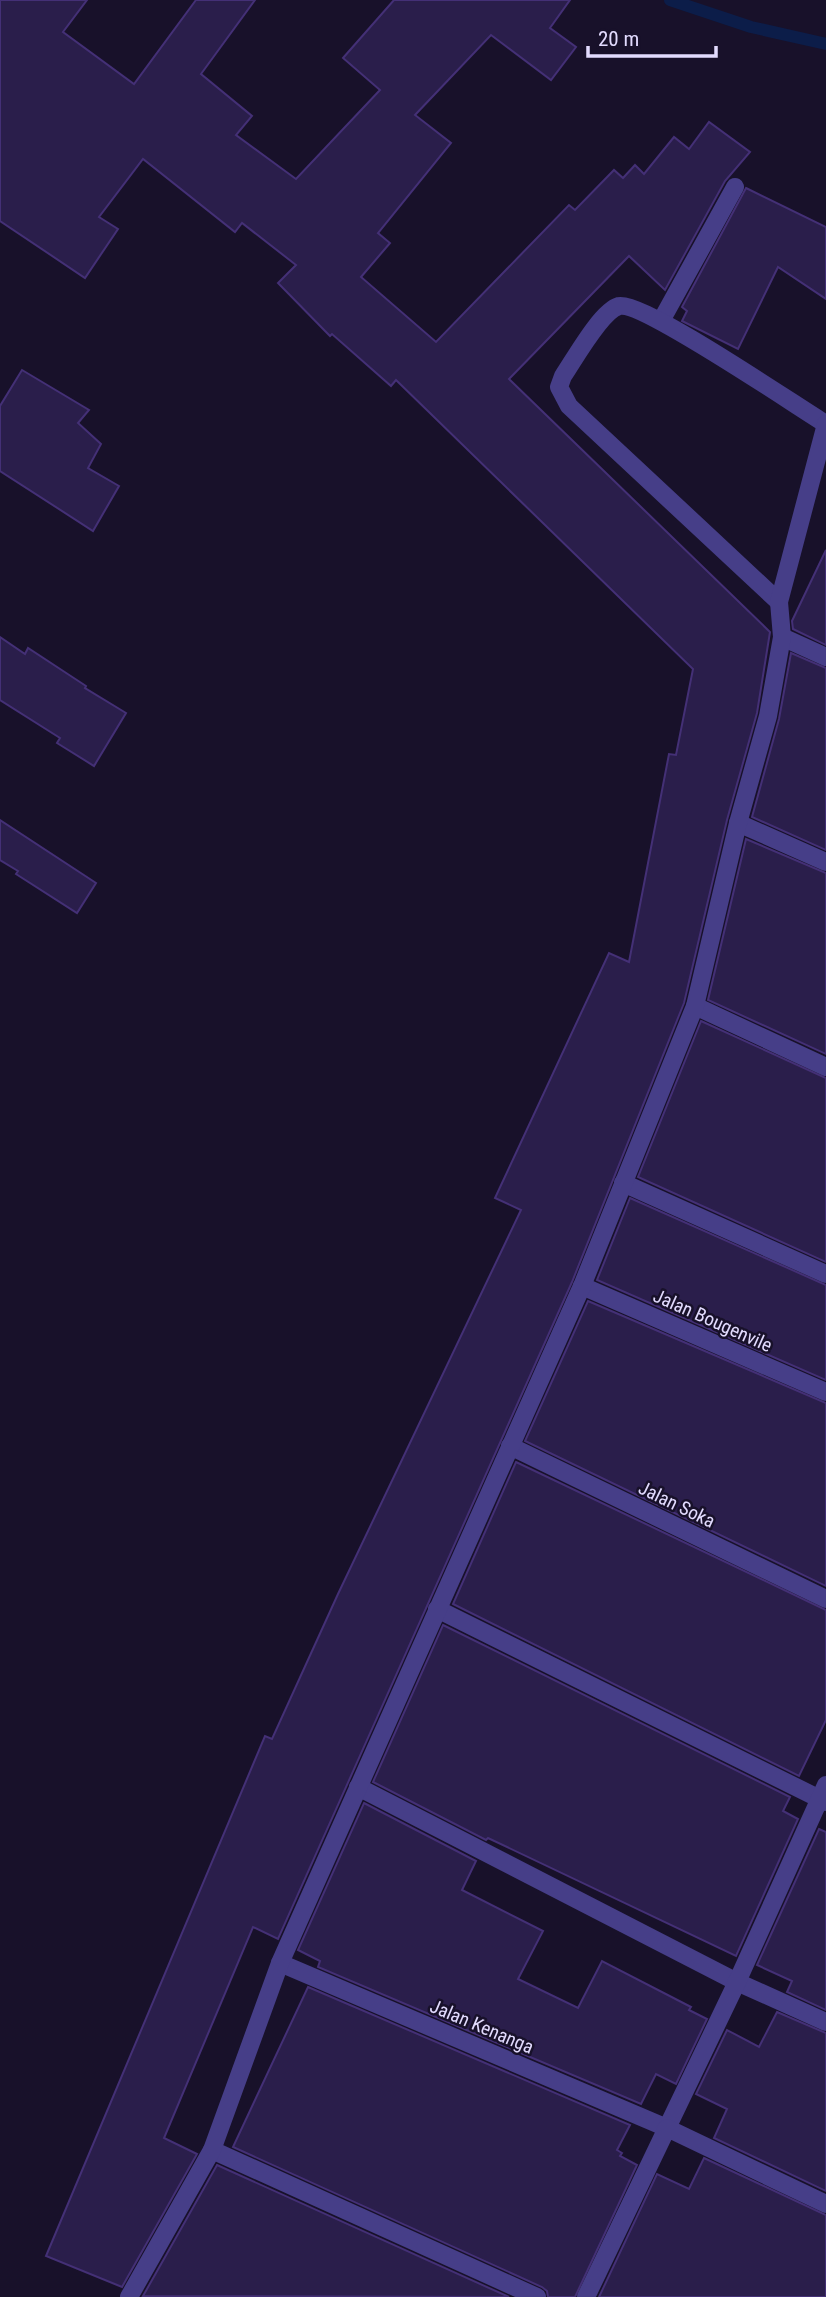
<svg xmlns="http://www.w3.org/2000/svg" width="826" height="2297" viewBox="0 0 826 2297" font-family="'Roboto Condensed',sans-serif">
  <rect width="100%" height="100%" fill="#18112a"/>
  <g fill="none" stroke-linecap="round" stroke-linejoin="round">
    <!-- stream -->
    <polyline stroke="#0c1d49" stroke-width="12" points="670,0 751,27 826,44"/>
  </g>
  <!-- building -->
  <g fill="#2a1e4b" stroke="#443076" stroke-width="2">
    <polygon points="0,0 87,0 63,32 134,84 196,0 255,0 201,74 252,116 236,135 296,179 380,90 343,58 394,0 570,0 550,28 576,47 551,80 491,35 415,115 451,143 378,233 390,243 361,277 436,342 569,205 575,210 614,170 623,178 635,165 644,174 674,137 689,149 709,122 750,152 725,181 665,290 629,256 509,379 770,632 757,713 727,820 684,1003 572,1282 278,1939 253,1927 164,2138 197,2154 122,2287 46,2256 265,1736 272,1739 338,1594 521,1210 495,1198 609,953 629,962 669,754 676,755 693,669 396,380 391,386 332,334 330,336 278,283 296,265 242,223 235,232 143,159 99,217 118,229 85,278 0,221"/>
    <polygon points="746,188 826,227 826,299 778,267 738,349 682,321 687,311 682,307"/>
    <polygon points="22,370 89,410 78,423 101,444 88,468 119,486 93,531 0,471 0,406"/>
    <polygon points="826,550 826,645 793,629 792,621"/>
    <polygon points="0,637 25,654 28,648 86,686 85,688 126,713 94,766 57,743 60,738 0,700"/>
    <polygon points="791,653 826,668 826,850 752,817 779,719"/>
    <polygon points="0,820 96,883 77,913 16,874 18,871 0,860"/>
    <polygon points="746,839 826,873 826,1054 708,1000"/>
    <polygon points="701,1021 826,1078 826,1262 638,1177"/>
    <polygon points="630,1198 826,1285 826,1380 597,1280"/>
    <polygon points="588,1301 826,1403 826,1586 525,1441"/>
    <polygon points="516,1462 826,1610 826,1720 799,1776 453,1604"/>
    <polygon points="443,1625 790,1797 783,1811 798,1819 736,1956 488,1838 486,1840 373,1782"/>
    <polygon points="364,1803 476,1861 462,1890 543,1931 518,1979 578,2008 602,1961 691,2007 689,2010 707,2019 676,2084 656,2074 641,2104 318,1967 320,1961 298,1950"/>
    <polygon points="819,1829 826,1832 826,2010 787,1992 792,1981 757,1965"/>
    <polygon points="308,1987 630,2125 617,2150 622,2153 620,2156 637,2165 575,2297 548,2297 547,2291 542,2287 233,2147"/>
    <polygon points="777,2012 826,2033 826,2191 714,2138 727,2109 696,2094 727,2030 759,2047"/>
    <polygon points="704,2158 826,2215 826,2297 599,2297 657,2174 689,2189"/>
    <polygon points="217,2165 509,2297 143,2296"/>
  </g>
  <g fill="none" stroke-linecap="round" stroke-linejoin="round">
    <!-- street -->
    <g stroke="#463e88" stroke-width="18">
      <polyline points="661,321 735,187"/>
      <path d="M779 602 569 406 559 387 563 376C574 360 601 311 619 306 643 301 796 406 826 424"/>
      <polyline points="782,637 826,657"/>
      <polyline points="738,823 826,862"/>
      <polyline points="695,1006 826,1067"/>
      <polyline points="623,1183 826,1274"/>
      <polyline points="582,1286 826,1392"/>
      <polyline points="510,1446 826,1599"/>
      <polyline points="437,1609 826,1802"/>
      <polyline points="358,1787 737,1982 826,2022"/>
      <polyline points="280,1963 667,2128 737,1982 826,1785"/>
      <polyline points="212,2150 537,2297"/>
      <polyline points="129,2297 212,2150 280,1963 582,1286 695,1006 738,823 768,716 782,637 779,602 826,424"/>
      <polyline points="586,2297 667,2128 826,2204"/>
    </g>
  </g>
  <g text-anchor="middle" stroke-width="5" stroke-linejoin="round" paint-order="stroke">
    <!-- street labels -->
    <g font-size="19" fill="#e2dbfe" stroke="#18112a">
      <text transform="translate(713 1320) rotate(24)" y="7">Jalan Bougenvile</text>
      <text transform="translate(677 1504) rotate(26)" y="7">Jalan Soka</text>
      <text transform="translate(482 2026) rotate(23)" y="7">Jalan Kenanga</text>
    </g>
  </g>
  <!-- scale -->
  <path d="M588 46v10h128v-10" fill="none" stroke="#e2dbfe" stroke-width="3.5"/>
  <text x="598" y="46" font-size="21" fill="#e2dbfe" stroke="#18112a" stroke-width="5" paint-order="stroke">20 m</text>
</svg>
